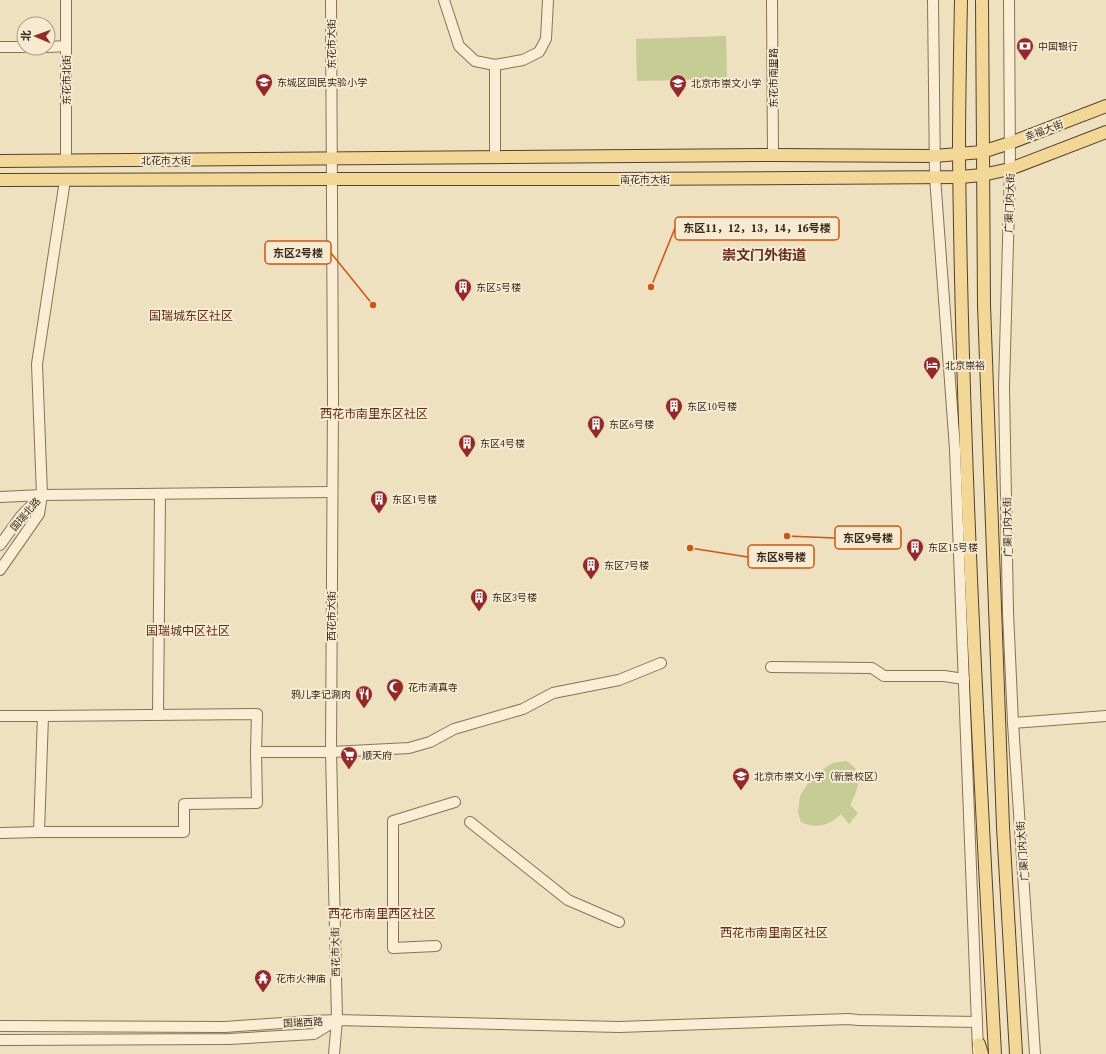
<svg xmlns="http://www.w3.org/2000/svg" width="1106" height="1054" viewBox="0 0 1106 1054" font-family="'Source Serif 4','Noto Sans SC',serif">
  <rect width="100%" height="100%" fill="#eee1c0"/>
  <!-- green -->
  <g fill="#c5cc94">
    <polygon points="726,36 727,79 637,81 636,39"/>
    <path d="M846 761C866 771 858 789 850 805L858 813 849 824 841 814C829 826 816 829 801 822L798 812 800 796 813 775 833 763Z"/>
  </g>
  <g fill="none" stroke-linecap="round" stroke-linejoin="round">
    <!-- minor casing -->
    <g stroke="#877258" stroke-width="12">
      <g id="minor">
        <polyline points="66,0 66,161"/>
        <polyline points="331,0 333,402 331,752 337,1020 334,1054"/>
        <polyline points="444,0 459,46 475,61 495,65 523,60 539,52 546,39 548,0"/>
        <polyline points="772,0 773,155"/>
        <polyline points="933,0 935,177 955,449 978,1051"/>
        <polyline points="1009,0 1010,169 1004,387 1008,612 1013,723 1035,1054"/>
        <polyline points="0,47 24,47"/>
        <polyline points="48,47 66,46"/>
        <polyline points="495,65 495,157"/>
        <polyline points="0,497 42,495 332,492"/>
        <polyline points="0,545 21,516 42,495"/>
        <polyline points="0,570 39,514 42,495 37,364 65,180"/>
        <polyline points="771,667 872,668 884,676 944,676 964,679"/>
        <polyline points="158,715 160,494"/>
        <polyline points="0,716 43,716"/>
        <polyline points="1013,723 1106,716"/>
        <polyline points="256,752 257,714 43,716 39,832 184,832 184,804 257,803 256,752 331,752 409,748 430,742 454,729 523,709 553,693 619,680 661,663"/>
        <polyline points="470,822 568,900 619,922"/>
        <polyline points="1,833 39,832"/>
        <polyline points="436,946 393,948 393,821 455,802"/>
        <polyline points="0,1026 225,1027 310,1021 337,1020 619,1027 848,1019 858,1020 977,1022"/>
        <polyline points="0,1040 229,1039 314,1034 335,1021"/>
      </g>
    </g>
    <!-- major casing -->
    <g stroke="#55402c" stroke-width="14">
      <g id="major">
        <path d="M961 0C960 51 959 103 959 154 962 454 979 754 995 1054"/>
        <polyline points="982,0 984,305 1003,827 1016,1054"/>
        <polyline points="0,161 773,155 934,156 982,152 1010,143 1106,106"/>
        <polyline points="0,180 331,179 613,179 960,177 982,175 1010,169 1106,132"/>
        <polyline points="979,1044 982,1054"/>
      </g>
    </g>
    <!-- minor -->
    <use href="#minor" stroke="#f9eed3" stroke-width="10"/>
    <!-- major -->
    <use href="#major" stroke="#f2d797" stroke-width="12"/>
  </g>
  <!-- icons -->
  <defs>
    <g id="bank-pin" transform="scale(0.9)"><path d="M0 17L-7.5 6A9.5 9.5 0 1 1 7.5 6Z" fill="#972827" stroke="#f6ebd0"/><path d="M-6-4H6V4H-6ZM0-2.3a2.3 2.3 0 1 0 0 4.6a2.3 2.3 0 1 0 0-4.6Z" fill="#fff"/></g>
    <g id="school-pin" transform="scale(0.9)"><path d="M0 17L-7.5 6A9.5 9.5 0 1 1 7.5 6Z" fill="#972827" stroke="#f6ebd0"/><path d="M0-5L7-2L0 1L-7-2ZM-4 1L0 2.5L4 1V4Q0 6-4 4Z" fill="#fff"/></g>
    <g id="building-pin" transform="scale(0.9)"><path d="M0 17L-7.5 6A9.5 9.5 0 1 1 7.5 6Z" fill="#972827" stroke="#f6ebd0"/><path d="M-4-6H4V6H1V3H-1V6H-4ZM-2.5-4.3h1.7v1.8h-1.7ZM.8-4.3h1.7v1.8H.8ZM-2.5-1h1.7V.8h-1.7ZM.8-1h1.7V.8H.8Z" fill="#fff"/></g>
    <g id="hotel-pin" transform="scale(0.9)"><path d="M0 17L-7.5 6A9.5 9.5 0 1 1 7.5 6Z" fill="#972827" stroke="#f6ebd0"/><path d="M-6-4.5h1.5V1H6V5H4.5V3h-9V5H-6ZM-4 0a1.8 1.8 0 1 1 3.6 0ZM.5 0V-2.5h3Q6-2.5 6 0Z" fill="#fff"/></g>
    <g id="mosque-pin" transform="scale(0.9)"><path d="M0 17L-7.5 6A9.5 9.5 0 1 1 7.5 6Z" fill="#972827" stroke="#f6ebd0"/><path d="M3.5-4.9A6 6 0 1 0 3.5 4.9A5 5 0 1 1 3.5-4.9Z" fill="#fff"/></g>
    <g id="restaurant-pin" transform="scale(0.9)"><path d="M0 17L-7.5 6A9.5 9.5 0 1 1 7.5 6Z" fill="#972827" stroke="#f6ebd0"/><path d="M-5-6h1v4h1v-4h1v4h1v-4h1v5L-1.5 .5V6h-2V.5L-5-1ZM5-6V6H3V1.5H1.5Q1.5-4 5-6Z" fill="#fff"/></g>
    <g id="supermarket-pin" transform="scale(0.9)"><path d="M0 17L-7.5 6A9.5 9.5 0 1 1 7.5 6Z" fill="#972827" stroke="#f6ebd0"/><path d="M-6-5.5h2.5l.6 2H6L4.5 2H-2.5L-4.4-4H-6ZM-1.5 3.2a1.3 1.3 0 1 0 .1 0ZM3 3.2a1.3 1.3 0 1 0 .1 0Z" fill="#fff"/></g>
    <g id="temple-pin" transform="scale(0.9)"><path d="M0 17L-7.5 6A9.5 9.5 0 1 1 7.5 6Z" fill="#972827" stroke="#f6ebd0"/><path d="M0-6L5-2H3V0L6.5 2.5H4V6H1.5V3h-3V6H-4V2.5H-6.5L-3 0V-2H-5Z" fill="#fff"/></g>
  </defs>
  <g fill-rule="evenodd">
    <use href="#bank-pin" x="1025" y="46"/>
    <use href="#school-pin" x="264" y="82"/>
    <use href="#school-pin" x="678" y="83"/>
    <use href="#building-pin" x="463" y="287"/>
    <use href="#hotel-pin" x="932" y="365"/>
    <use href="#building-pin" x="674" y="406"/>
    <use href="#building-pin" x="596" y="424"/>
    <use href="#building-pin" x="467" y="443"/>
    <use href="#building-pin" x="379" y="499"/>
    <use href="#building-pin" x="915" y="547"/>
    <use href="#building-pin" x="591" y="565"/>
    <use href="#building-pin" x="479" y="597"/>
    <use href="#mosque-pin" x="395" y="687"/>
    <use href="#restaurant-pin" x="364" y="694"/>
    <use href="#supermarket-pin" x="349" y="755"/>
    <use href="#school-pin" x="741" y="776"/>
    <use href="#temple-pin" x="263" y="978"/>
  </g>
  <g text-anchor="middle" stroke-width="4" stroke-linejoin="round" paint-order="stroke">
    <!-- street labels -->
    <g font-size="10" fill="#372a1d" stroke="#f6ebd0">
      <text transform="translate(331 44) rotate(-90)" y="4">东花市大街</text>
      <text transform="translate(773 78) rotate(-90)" y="4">东花市南里路</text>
      <text transform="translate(66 80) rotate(-90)" y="4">东花市北街</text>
      <text transform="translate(1044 130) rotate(-21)" y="4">幸福大街</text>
      <text x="166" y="164">北花市大街</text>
      <text x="645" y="183">南花市大街</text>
      <text transform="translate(1009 203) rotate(-88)" y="4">广渠门内大街</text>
      <text transform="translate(25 514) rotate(-49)" y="4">国瑞北路</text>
      <text transform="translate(1007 527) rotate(-91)" y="4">广渠门内大街</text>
      <text transform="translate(331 616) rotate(-90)" y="4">西花市大街</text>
      <text transform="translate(1022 851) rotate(-94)" y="4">广渠门内大街</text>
      <text transform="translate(335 952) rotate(-91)" y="4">西花市大街</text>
      <text transform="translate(303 1022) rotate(-3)" y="4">国瑞西路</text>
    </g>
    <!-- poi labels -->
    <g font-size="10" fill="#372a1d" stroke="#f6ebd0" text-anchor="start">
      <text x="1038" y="50">中国银行</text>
      <text x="277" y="86">东城区回民实验小学</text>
      <text x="691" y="87">北京市崇文小学</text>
      <text x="476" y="291">东区5号楼</text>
      <text x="945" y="369">北京崇裕</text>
      <text x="687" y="410">东区10号楼</text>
      <text x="609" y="428">东区6号楼</text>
      <text x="480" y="447">东区4号楼</text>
      <text x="392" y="503">东区1号楼</text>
      <text x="928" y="551">东区15号楼</text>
      <text x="604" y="569">东区7号楼</text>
      <text x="492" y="601">东区3号楼</text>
      <text x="408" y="691">花市清真寺</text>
      <text x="351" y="698" text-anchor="end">鸦儿李记涮肉</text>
      <text x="362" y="759">顺天府</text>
      <text x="754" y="780">北京市崇文小学（新景校区）</text>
      <text x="276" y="982">花市火神庙</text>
    </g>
    <!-- quarter labels -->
    <g font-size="12" fill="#642c1c" stroke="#f6ebd0">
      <text x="191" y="320">国瑞城东区社区</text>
      <text x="374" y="418">西花市南里东区社区</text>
      <text x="188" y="635">国瑞城中区社区</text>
      <text x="382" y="918">西花市南里西区社区</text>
      <text x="774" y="937">西花市南里南区社区</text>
    </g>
    <!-- district labels -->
    <g font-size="14" font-weight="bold" fill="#642c1c" stroke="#f6ebd0">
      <text x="764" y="260">崇文门外街道</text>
    </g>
  </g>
  <!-- callouts -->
  <path fill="none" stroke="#d6540e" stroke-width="1.5" d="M651 287L675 228M373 305L331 253M787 536L835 538M690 548L748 557"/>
  <g fill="#d6540e" stroke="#f6ebd0" stroke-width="1.5">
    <circle cx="651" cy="287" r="4"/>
    <circle cx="373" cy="305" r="4"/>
    <circle cx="787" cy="536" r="4"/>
    <circle cx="690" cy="548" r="4"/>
  </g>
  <g fill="#f6ebd0" stroke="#d6540e" stroke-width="1.5">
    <rect x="675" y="217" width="164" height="23" rx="4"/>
    <rect x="265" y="241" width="66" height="23" rx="4"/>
    <rect x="835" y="526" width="66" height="23" rx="4"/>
    <rect x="748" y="545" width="66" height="23" rx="4"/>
  </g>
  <g font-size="11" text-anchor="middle" font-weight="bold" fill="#372a1d">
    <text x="757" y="232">东区11，12，13，14，16号楼</text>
    <text x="298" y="257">东区2号楼</text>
    <text x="868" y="542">东区9号楼</text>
    <text x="781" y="561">东区8号楼</text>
  </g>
  <!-- north arrow -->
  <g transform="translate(36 36) rotate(272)"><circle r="19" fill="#f6ebd0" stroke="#aa9e88"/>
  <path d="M0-3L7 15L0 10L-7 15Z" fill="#972827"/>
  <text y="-6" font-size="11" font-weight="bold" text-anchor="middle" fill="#372a1d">北</text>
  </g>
</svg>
